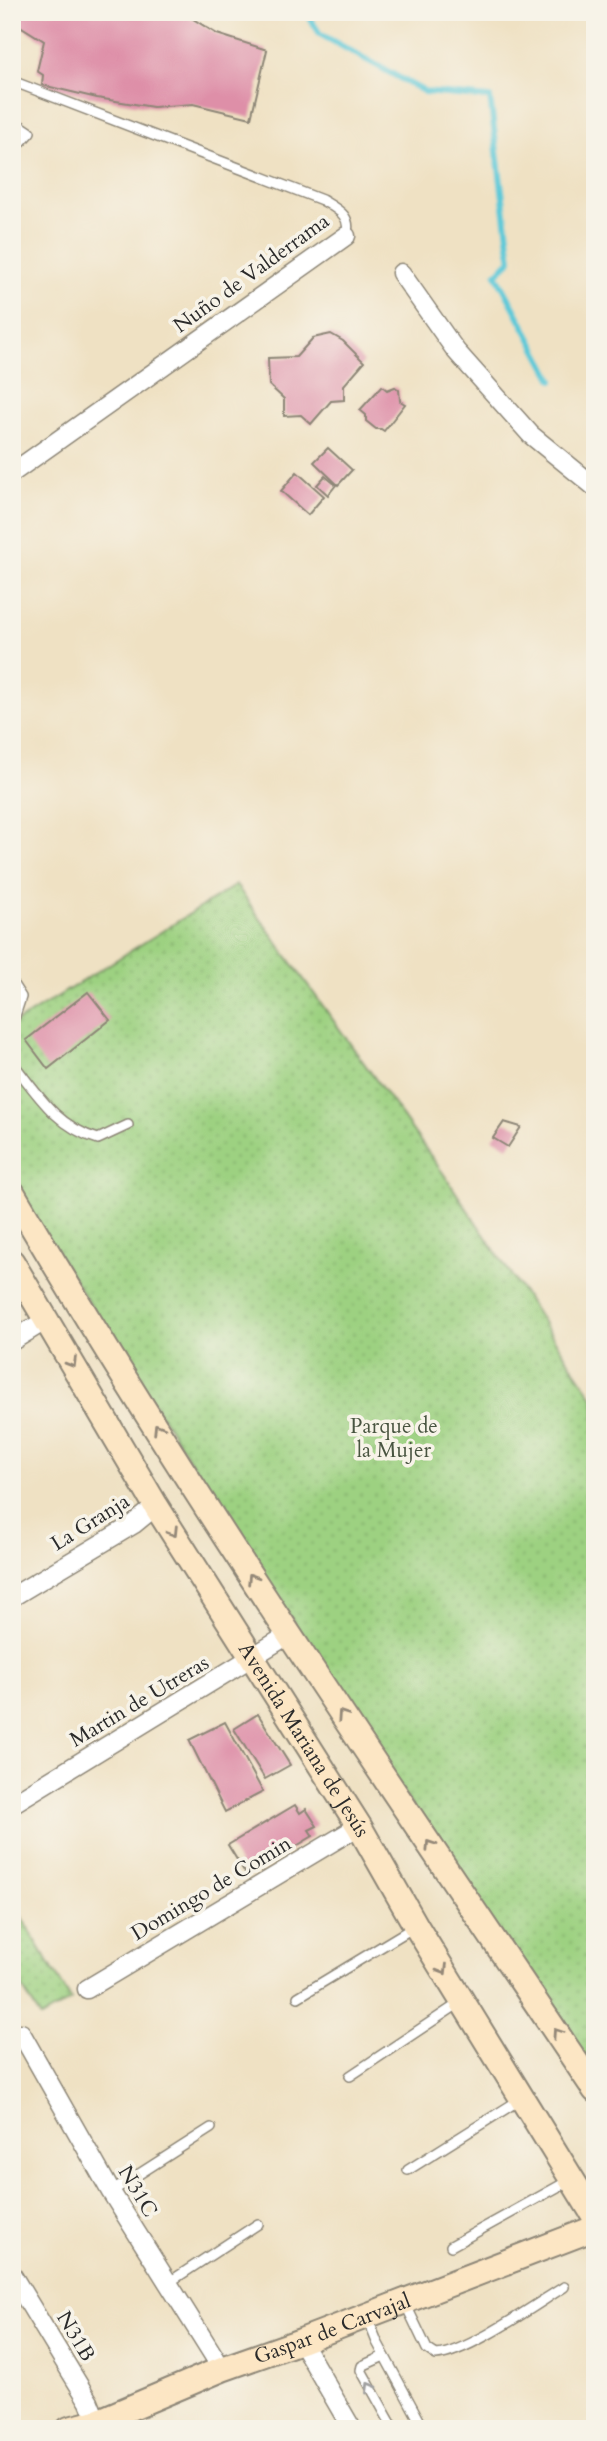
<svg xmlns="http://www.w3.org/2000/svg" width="607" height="2441" viewBox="0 0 607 2441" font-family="Cardo,serif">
  <defs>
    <pattern id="green-dots" width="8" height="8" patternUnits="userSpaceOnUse" patternTransform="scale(1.75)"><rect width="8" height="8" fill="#9dd181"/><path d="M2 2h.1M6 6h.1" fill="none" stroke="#87b470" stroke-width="1.8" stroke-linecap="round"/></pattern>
  </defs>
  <rect width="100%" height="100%" fill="#f7f3e8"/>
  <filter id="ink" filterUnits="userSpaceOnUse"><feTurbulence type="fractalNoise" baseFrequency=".0143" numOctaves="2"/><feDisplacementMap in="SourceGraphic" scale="14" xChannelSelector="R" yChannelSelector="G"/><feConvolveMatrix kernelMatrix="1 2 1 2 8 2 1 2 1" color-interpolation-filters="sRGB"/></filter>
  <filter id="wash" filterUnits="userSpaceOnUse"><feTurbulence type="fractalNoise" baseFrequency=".00686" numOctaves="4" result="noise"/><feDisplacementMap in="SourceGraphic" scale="28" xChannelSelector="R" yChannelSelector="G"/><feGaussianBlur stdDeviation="1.57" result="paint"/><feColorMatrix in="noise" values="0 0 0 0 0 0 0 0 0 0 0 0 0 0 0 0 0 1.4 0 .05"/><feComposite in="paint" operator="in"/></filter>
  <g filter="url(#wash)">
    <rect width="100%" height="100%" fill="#efe1c3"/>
    <!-- green -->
    <g fill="url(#green-dots)" stroke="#647e56" stroke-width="2">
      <polygon points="236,885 443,1173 595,1400 595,2051 576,2062 12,1183 12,1025"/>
      <polygon points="12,1901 71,2000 41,2018 12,1971"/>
    </g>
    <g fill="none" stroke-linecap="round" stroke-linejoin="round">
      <!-- stream -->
      <polyline stroke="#5ec9d8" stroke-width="6" points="306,12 320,34 425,92 490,98 511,260 496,274 553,380"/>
    </g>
    <g id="blocks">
      <!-- building -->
      <g fill="#de8fa8">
        <polygon points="20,12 182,12 217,34 267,50 251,118 193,104 153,107 97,98 42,85 43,75 37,71 44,41 17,24"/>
        <polygon points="331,334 343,341 364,362 344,385 344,400 331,401 311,424 301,415 284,416 284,399 269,385 268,358 296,357 313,338"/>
        <polygon points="382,386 387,390 395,387 399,390 400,401 405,404 384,431 381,429 376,429 366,421 366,415 360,410"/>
        <polygon points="328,448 352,470 338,485 314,462"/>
        <polygon points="297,472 324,496 308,515 281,491"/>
        <polygon points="325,476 336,485 328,495 317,485"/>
        <polygon points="88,992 110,1020 48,1069 26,1040"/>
        <polygon points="504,1122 521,1127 508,1147 493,1138"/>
        <polygon points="258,1714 290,1765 265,1779 234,1729"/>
        <polygon points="225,1722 263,1792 225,1812 189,1740"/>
        <polygon points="295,1805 300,1813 306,1809 317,1826 309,1830 313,1836 247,1876 228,1845"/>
      </g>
    </g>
  </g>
  <g filter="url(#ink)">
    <use href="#blocks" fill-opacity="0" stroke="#8d8677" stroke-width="2"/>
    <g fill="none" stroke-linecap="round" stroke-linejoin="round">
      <!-- lane casing -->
      <g stroke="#8d8677" stroke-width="12">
        <g id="lane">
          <path d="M12 81 322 200C337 209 353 216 346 236"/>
          <polyline points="12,120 30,132 12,152"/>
          <polyline points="12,983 21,997 12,1025"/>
          <path d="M12 1062C37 1094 57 1127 98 1139L128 1125"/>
          <polyline points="298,1997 414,1927"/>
          <polyline points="350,2076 461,2002"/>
          <polyline points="408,2170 521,2099"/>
          <polyline points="111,2192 211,2128"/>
          <polyline points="451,2246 570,2180"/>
          <polyline points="168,2283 258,2224"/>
          <path d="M405 2303 427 2349 436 2355C467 2353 535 2305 564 2287"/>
          <polyline points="367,2317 377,2342 424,2429"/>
          <polyline points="384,2356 362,2366 361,2370 394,2429"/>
        </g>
      </g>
      <!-- street casing -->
      <g stroke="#8d8677" stroke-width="21">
        <g id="street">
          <polyline points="401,273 456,351 531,435 595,487"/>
          <polyline points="12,473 346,236"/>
          <polyline points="12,1341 46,1320"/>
          <polyline points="12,1597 134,1524 156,1506"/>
          <polyline points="12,1804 288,1635"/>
          <polyline points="87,1989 359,1826"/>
          <polyline points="12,2038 21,2033 111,2192 222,2369"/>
          <polyline points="12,2275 89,2402 97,2422"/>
          <polyline points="301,2341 352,2429"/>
        </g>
      </g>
      <!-- secondary casing -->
      <g stroke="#8d8677" stroke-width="28">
        <g id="secondary">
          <path d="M12 1192C192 1500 396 1794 595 2090"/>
          <path id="s1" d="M12 1262 156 1506 359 1826 416 1926 595 2217"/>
          <path id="s2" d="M69 2429 97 2422 222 2369 301 2341 595 2228"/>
        </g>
      </g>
      <!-- lane -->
      <use href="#lane" stroke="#fff" stroke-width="9"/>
      <!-- street -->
      <use href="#street" stroke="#fff" stroke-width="18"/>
      <!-- secondary -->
      <use href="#secondary" stroke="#fce6c4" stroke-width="24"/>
    </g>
    <!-- one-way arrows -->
    <defs><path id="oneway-chevron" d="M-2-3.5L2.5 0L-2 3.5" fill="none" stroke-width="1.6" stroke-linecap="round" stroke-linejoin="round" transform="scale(1.75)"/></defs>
    <g stroke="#948878">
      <use href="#oneway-chevron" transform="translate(72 1363) rotate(59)"/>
      <use href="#oneway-chevron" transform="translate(158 1428) rotate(-122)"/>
      <use href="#oneway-chevron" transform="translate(173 1532) rotate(58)"/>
      <use href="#oneway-chevron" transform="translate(252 1578) rotate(-122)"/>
      <use href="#oneway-chevron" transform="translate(342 1715) rotate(-124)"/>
      <use href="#oneway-chevron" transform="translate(430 1845) rotate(-124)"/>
      <use href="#oneway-chevron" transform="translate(443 1970) rotate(59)"/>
      <use href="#oneway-chevron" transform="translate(557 2033) rotate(-124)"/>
    </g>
    <use stroke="#a0a0a0" href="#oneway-chevron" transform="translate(370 2387) rotate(-120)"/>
  </g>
  <g text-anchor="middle" stroke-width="7" stroke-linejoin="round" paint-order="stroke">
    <!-- street labels -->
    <g font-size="21" fill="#2b2b2b" stroke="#f7f3e8">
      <text transform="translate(251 273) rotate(-36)" y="7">Nuño de Valderrama</text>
      <text transform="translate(90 1522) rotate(-32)" y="7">La Granja</text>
      <text transform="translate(139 1701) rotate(-31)" y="7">Martin de Utreras</text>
      <text dy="7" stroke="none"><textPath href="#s1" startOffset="560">Avenida Mariana de Jesús</textPath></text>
      <text transform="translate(211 1888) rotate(-31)" y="7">Domingo de Comin</text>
      <text transform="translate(138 2191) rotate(59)" y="7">N31C</text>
      <text dy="7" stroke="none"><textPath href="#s2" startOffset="282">Gaspar de Carvajal</textPath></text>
      <text transform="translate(76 2336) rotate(59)" y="7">N31B</text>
    </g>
    <!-- park labels -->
    <g font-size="21" fill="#485440" stroke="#f7f3e8">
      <text x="394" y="1433">Parque de<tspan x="394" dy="24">la Mujer</tspan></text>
    </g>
  </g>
  <!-- margin -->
  <rect width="607" height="2441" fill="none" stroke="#f7f3e8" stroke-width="42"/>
</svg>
